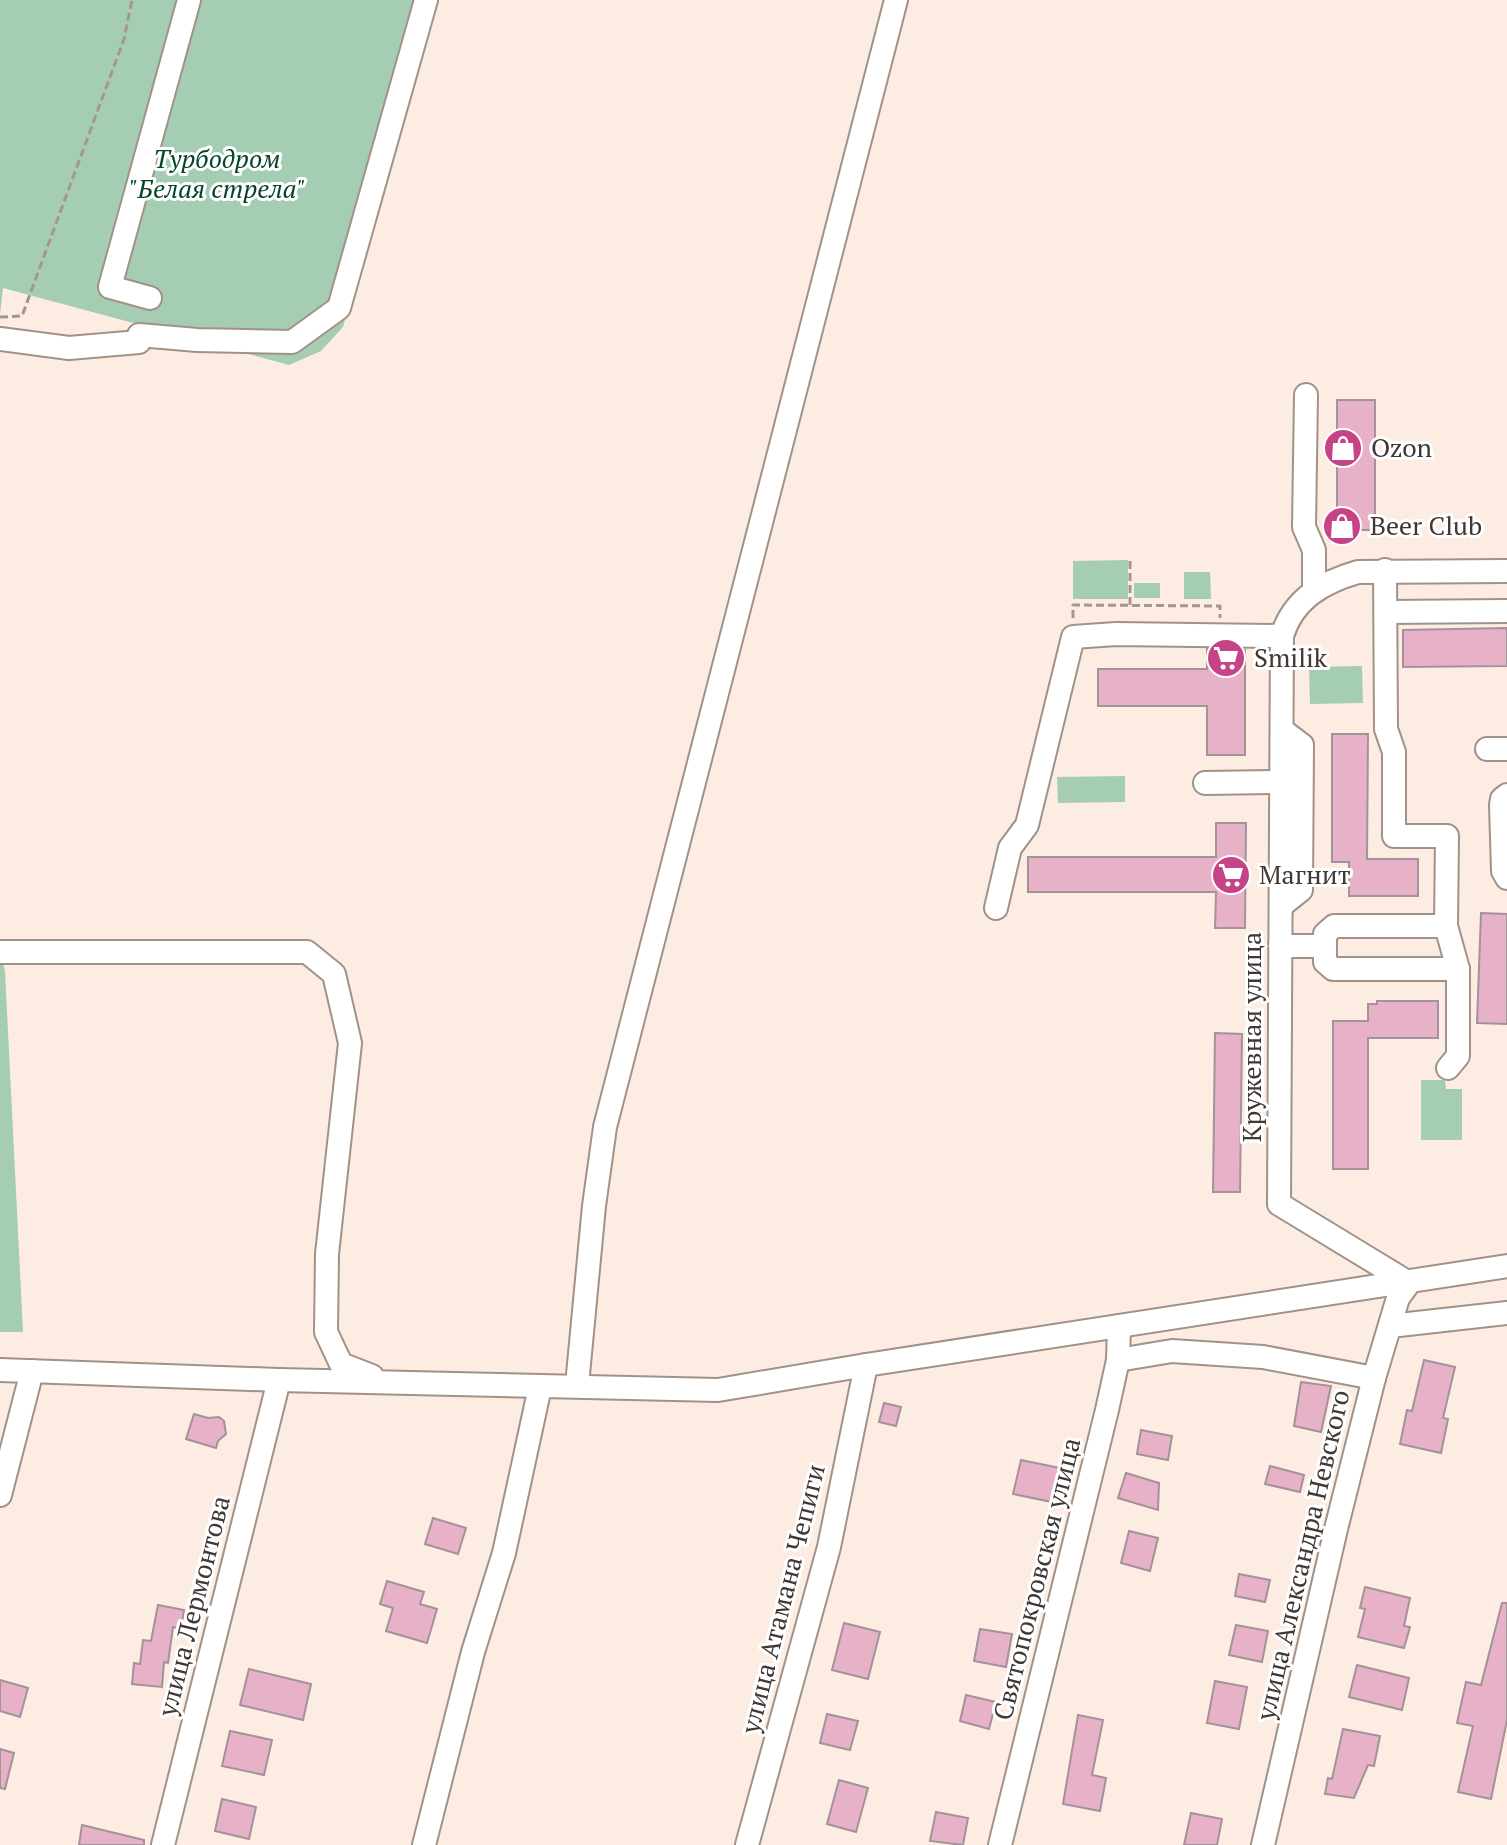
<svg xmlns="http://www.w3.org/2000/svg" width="1507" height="1845" viewBox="0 0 1507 1845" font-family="'PT Serif',serif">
  <rect width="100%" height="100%" fill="#fdece2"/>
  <!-- green -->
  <g fill="#a5cdb4">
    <polygon points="0,0 436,0 343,327 321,351 289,365 3,288 0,315"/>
    <polygon points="1128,560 1128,599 1073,599 1073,561"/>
    <polygon points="1184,572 1210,572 1211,599 1184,599"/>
    <rect x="1134" y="583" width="26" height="15"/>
    <polygon points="1362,666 1363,703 1310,704 1309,667"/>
    <polygon points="1125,776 1125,802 1058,803 1057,777"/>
    <polygon points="0,953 5,971 23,1332 0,1332"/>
    <polygon points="1421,1080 1445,1080 1446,1089 1462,1089 1462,1140 1421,1140"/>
  </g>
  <!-- building -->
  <g fill="#e7b1c8" stroke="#a39299" stroke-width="2">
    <rect x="1337" y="400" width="38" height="130"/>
    <polygon points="1507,628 1507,666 1403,667 1403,630"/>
    <polygon points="1207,649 1245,650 1245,755 1207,755 1207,706 1098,706 1098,669 1207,669"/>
    <polygon points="1332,734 1368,734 1367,859 1418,859 1418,896 1349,896 1349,862 1332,862"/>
    <polygon points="1216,823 1246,823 1245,928 1215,928 1216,892 1028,892 1028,857 1216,857"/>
    <polygon points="1481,913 1507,914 1507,1024 1477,1023"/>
    <polygon points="1377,1001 1438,1001 1438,1038 1368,1038 1368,1169 1333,1169 1333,1021 1368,1021 1368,1004 1377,1004"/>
    <polygon points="1215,1033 1242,1034 1240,1192 1213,1192"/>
    <polygon points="1424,1360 1455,1367 1443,1418 1448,1419 1441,1453 1400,1444 1407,1410 1412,1411"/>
    <polygon points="1301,1382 1331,1386 1321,1432 1294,1426"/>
    <polygon points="884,1403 901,1407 896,1426 879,1422"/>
    <polygon points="194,1414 208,1418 219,1417 224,1421 226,1434 218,1441 216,1448 186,1439"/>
    <polygon points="1141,1430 1172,1436 1168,1460 1137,1454"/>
    <polygon points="1021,1460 1060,1468 1052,1502 1013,1494"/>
    <polygon points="1270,1466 1304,1475 1300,1492 1265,1484"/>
    <polygon points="1126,1473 1159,1483 1158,1510 1118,1498"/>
    <polygon points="433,1518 466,1528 458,1554 425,1544"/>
    <polygon points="1129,1531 1158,1538 1150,1571 1121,1563"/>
    <polygon points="1239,1574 1270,1580 1265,1602 1235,1596"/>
    <polygon points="387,1581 424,1592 420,1604 437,1609 427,1643 386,1631 393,1608 380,1604"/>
    <polygon points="1365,1587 1410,1598 1404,1626 1410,1627 1404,1648 1358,1637 1365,1609 1360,1608"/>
    <polygon points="1502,1603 1507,1603 1507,1720 1491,1799 1458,1792 1473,1726 1457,1723 1466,1682 1481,1685"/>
    <polygon points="158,1605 184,1610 181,1629 173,1627 168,1663 164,1662 162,1687 132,1684 134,1663 140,1664 143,1640 151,1641"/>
    <polygon points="844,1623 880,1632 868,1679 832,1670"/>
    <polygon points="1236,1625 1268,1631 1262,1662 1229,1655"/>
    <polygon points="980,1629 1012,1634 1006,1667 974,1661"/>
    <polygon points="1357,1665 1409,1678 1402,1710 1349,1697"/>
    <polygon points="249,1669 311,1684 303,1720 240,1705"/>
    <polygon points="0,1680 28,1688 20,1717 0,1711"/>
    <polygon points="1215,1681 1247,1687 1239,1729 1207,1723"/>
    <polygon points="966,1695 996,1702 989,1729 960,1721"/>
    <polygon points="827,1714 858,1721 850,1750 820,1743"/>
    <polygon points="1078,1715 1103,1720 1092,1775 1106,1778 1100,1811 1063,1804"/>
    <polygon points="1343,1729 1380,1736 1374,1766 1368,1765 1354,1798 1325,1794 1328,1778 1332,1779"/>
    <polygon points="230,1731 272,1740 264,1775 222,1766"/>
    <polygon points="0,1749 14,1753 5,1789 0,1788"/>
    <polygon points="839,1780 868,1788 856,1832 827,1824"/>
    <polygon points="222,1799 256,1807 249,1839 215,1831"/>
    <polygon points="936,1812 968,1818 963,1845 930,1841"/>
    <polygon points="1191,1813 1222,1819 1217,1845 1184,1845"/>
    <polygon points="82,1825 144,1840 144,1845 79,1845"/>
  </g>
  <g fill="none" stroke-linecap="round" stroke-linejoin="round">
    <!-- minor casing -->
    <g stroke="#a19288" stroke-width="26">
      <g id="minor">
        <polyline points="150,298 110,287 189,0"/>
        <polyline points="0,339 69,348 139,342 139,335 197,340 292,342 339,308 426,0"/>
        <polyline points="1306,395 1304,527 1314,550 1314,590"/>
        <polyline points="1385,570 1386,729 1394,752 1394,836 1447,836 1446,926 1458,969 1458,1056 1448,1068"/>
        <polyline points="1386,612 1507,611"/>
        <polyline points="1487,749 1507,749"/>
        <polyline points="1205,783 1281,782"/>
        <polyline points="1507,795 1502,799 1501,805 1503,871 1507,878"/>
        <polyline points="1281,906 1301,890 1302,745 1282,730"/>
        <polyline points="996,908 1010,848 1027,825 1073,637 1116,634 1282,636"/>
        <polyline points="1446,926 1334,926 1325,934 1325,962 1333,969 1458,969"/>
        <polyline points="1280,946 1325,946"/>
        <polyline points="0,952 307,952 334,974 350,1043 327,1254 326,1332 341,1364 372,1376"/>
        <polyline points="1390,1326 1507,1313"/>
        <polyline points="1118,1360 1172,1351 1263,1357 1374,1378"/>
        <polyline points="0,1370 279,1380 718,1390 866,1365 1507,1266"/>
        <polyline points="577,1385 594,1206 605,1127 896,0"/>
        <polyline points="0,1495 32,1371"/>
        <polyline points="163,1845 279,1380"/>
        <polyline points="424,1845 473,1652 504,1553 540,1387"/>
        <polyline points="747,1845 829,1547 866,1365"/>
        <polyline points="1000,1845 1107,1410 1118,1360 1119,1326"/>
        <path d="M1263 1845 1336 1529 1374 1378 1398 1298 1409 1283 1279 1204 1282 636C1293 599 1323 582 1358 572L1507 571"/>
      </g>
    </g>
    <!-- path -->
    <g stroke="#a39790" stroke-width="3" stroke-dasharray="8 4" stroke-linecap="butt">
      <polyline points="0,317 22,316 124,39 132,0"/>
      <polyline points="1130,561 1130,606"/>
      <polyline points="1073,618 1073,605 1220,606 1220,618"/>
    </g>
    <!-- minor -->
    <use href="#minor" stroke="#fff" stroke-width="22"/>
  </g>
  <!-- icons -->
  <defs>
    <g id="shop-disc" transform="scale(2)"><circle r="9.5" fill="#c74387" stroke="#fff"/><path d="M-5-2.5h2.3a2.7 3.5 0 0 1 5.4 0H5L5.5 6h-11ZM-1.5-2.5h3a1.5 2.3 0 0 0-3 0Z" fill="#fff"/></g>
    <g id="supermarket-disc" transform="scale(2)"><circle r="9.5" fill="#c74387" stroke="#fff"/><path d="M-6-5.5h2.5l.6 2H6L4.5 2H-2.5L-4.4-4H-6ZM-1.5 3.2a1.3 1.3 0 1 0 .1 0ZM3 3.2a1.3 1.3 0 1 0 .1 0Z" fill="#fff"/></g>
  </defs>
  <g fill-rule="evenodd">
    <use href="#shop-disc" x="1343" y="448"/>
    <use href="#shop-disc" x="1342" y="526"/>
    <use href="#supermarket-disc" x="1226" y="658"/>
    <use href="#supermarket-disc" x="1231" y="875"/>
  </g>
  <g text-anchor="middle" stroke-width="6" stroke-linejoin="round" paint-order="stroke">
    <!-- park labels -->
    <g font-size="26" font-style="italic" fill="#054629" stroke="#fff">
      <text x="217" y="168">Турбодром<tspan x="217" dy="30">"Белая стрела"</tspan></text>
    </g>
    <!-- poi labels -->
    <g font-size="26" fill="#3f3834" stroke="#fff" text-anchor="start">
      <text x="1371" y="457">Ozon</text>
      <text x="1370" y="535">Beer Club</text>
      <text x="1254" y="667">Smilik</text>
      <text x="1259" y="884">Магнит</text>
    </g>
    <!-- street labels -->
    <g font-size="26" fill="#3f3834" stroke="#fff">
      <text transform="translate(1252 1037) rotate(-90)" y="9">Кружевная улица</text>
      <text transform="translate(1303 1555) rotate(-77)" y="9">улица Александра Невского</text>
      <text transform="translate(1037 1579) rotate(-76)" y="9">Святопокровская улица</text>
      <text transform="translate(783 1599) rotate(-76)" y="9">улица Атамана Чепиги</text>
      <text transform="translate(194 1606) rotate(-76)" y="9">улица Лермонтова</text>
    </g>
  </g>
</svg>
